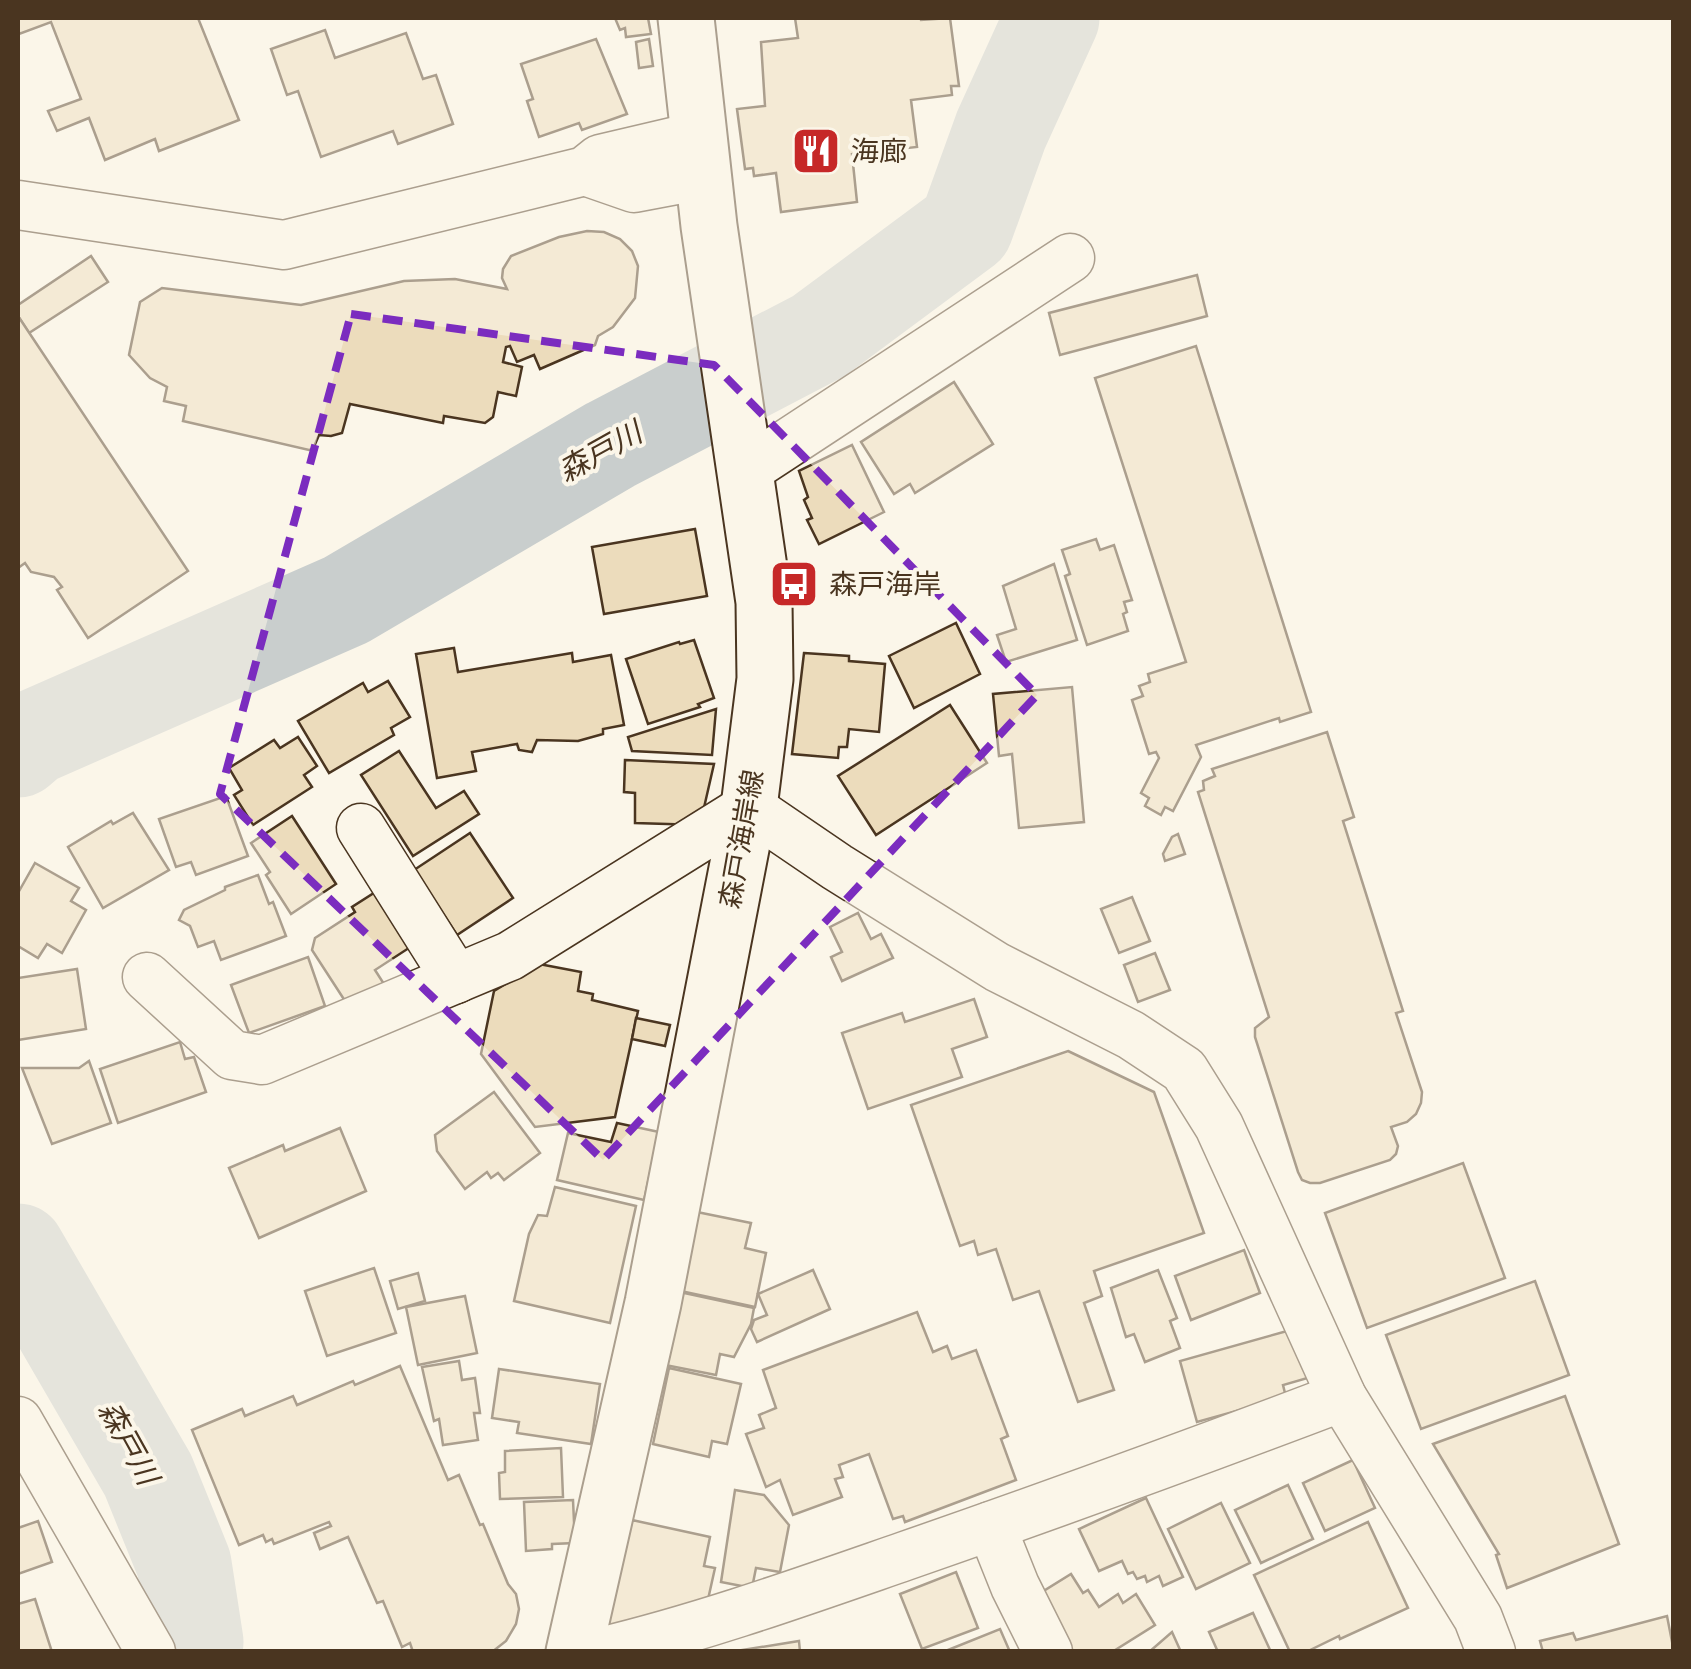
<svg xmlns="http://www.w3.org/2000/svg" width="1691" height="1669" viewBox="0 0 1691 1669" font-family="Literata,'Noto Sans JP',serif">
  <rect width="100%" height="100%" fill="#fbf6e9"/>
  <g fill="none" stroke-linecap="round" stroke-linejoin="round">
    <!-- river -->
    <g stroke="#c9cecd" stroke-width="95">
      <polyline points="18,750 32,738 346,600 610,445 819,336 966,227 1001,130 1052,18"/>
      <polyline points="18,1251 148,1475 184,1564 196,1642 194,1652"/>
    </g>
  </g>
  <!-- building -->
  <g fill="#ecdcbc" stroke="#4a3520" stroke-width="2.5">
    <polygon points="18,18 198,18 239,120 159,151 155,139 105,160 89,118 57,131 48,111 81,99 51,22 19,34"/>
    <polygon points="615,18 648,18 651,34 626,37 625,28 620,30"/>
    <polygon points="795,18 920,18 921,20 950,18 959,86 951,86 952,95 911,100 917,147 852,154 857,202 781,212 776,173 754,176 753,168 745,169 737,109 765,106 761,42 798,38"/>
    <polygon points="325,30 335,58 406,33 423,79 436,75 453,124 398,144 393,131 321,157 298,91 287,95 271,49"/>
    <polygon points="596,39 627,114 582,130 579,123 539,137 527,101 533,99 521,64"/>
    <polygon points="649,39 653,66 639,68 636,42"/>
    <polygon points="587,231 604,232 620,239 632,251 638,266 635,298 613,327 598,336 595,345 540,369 534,355 517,362 510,346 506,347 503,362 522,367 516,396 498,392 493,417 485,423 444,416 443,423 350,404 342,433 331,436 319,435 313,449 309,450 183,421 186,406 164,401 167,387 150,378 129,355 140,302 162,288 301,305 404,281 455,279 507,289 502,278 503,269 511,256 559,237"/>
    <polygon points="91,256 108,282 29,333 18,316 18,305"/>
    <polygon points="1197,275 1207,316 1060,355 1049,313"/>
    <polygon points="18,316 188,571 88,638 57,590 62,587 54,577 31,572 25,563 18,568"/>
    <polygon points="1196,346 1311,712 1280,722 1279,718 1196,745 1201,757 1173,811 1165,807 1161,815 1145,806 1149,798 1141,793 1159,758 1156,752 1149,754 1132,700 1143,696 1139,686 1150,682 1148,674 1186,662 1095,378"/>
    <polygon points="954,382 993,444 915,493 910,484 894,494 861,442"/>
    <polygon points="852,445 884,512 819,544 807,520 812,518 804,500 808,497 799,471"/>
    <polygon points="695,529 707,596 604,614 592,547"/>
    <polygon points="1096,539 1100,550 1114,545 1132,600 1124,602 1127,612 1123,614 1128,631 1087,645 1065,576 1070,574 1062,550"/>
    <polygon points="1054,564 1077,640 1006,662 997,635 1016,629 1003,586"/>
    <polygon points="956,623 980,674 914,708 889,656"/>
    <polygon points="694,640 714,698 698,704 700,707 648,724 626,659 679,642 680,644"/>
    <polygon points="454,648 458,672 572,653 573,662 611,655 624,725 603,729 603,734 578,741 537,740 532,752 519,750 517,744 472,752 476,771 437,778 416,654"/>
    <polygon points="804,653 849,656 849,661 885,664 879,732 849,729 847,747 839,747 838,758 792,754"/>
    <polygon points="388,681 410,717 391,728 394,735 329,773 298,721 363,683 368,692"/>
    <polygon points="1072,687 1084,822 1019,828 1012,754 999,756 993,694"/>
    <polygon points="950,705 987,763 876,835 838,776"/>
    <polygon points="716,709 712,755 632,751 628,737"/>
    <polygon points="1327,732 1354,817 1343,821 1403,1011 1396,1013 1422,1092 1421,1103 1416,1114 1407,1122 1391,1127 1398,1146 1396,1154 1390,1160 1320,1183 1310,1183 1302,1180 1298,1172 1255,1037 1255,1028 1269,1017 1198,792 1204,790 1203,781 1215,776 1212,769"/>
    <polygon points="298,737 317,766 304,775 312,787 253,825 234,795 242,790 229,768 274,740 280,748"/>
    <polygon points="399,751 436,808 464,791 479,814 413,856 361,775"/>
    <polygon points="625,760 714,764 700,825 635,823 635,793 624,792"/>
    <polygon points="226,796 248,856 196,875 191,862 176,867 159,819"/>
    <polygon points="133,813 169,870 103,908 68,847 111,821 113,824"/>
    <polygon points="292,816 336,884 291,914 266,875 270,872 251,843"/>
    <polygon points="470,833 513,898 457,935 414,870"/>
    <polygon points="1178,834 1185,854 1165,861 1163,854 1172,837"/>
    <polygon points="35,863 79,888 71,901 86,910 62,953 47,944 38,958 18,946 18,893"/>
    <polygon points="258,875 269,904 273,902 286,936 221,960 214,941 198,947 190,926 179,920 184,910 225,890 225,887"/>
    <polygon points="377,891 412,946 375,970 384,984 347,1004 312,950 315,938 355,912 352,907"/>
    <polygon points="1132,897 1150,941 1119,953 1101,909"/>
    <polygon points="858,913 871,939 881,934 893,958 842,981 831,957 842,952 830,927"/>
    <polygon points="1155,953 1170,990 1138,1002 1124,965"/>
    <polygon points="308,957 325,1006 249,1033 231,985"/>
    <polygon points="539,964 581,972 578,991 593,994 592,1000 638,1011 615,1117 535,1127 481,1054 494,991"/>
    <polygon points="77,969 86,1029 18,1040 18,978"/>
    <polygon points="974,999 987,1037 952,1049 962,1077 868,1109 842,1033 902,1013 905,1022"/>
    <polygon points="636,1018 670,1025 665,1046 632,1039"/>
    <polygon points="180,1042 185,1059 194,1057 206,1092 118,1123 100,1069"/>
    <polygon points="1068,1051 1154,1092 1204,1233 1094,1271 1102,1296 1084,1303 1114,1390 1078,1402 1039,1291 1013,1300 996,1249 978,1255 974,1241 960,1246 911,1105"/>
    <polygon points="89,1061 111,1123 52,1144 22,1068 79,1068"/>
    <polygon points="494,1092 540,1153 504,1180 498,1173 491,1178 487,1172 465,1189 437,1151 435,1135"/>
    <polygon points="617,1123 659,1132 644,1200 557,1180 568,1133 611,1142"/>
    <polygon points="340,1128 366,1191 259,1238 229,1168 283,1145 285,1151"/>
    <polygon points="1463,1163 1505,1278 1367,1328 1325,1213"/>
    <polygon points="555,1187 636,1206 610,1323 514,1301 529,1234 538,1215 547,1216"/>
    <polygon points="692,1211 751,1223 745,1248 766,1253 755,1307 676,1290"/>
    <polygon points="1244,1250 1260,1293 1191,1320 1175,1276"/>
    <polygon points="374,1268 396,1333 327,1356 305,1291"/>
    <polygon points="813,1270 830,1309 757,1342 751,1329 754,1320 767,1315 758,1294"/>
    <polygon points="1158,1270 1177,1318 1170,1321 1180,1348 1145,1362 1134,1334 1126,1337 1111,1288"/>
    <polygon points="418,1273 425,1301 398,1309 390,1281"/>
    <polygon points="1535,1281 1569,1375 1421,1429 1386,1335"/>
    <polygon points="675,1291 754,1308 751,1324 734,1357 720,1354 716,1375 660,1364"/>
    <polygon points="465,1296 477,1353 418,1365 406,1307"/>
    <polygon points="917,1312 933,1352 947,1346 952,1359 976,1350 1008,1436 1001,1439 1016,1480 905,1522 903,1516 893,1519 869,1454 839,1465 843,1477 835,1479 842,1497 793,1515 780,1480 766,1487 746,1434 764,1428 759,1415 776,1408 763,1370"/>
    <polygon points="1287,1331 1311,1377 1283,1385 1286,1397 1197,1422 1180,1361"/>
    <polygon points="459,1361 462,1380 475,1378 480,1413 474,1413 478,1440 443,1445 439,1419 434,1421 422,1367"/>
    <polygon points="400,1366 448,1480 459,1475 480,1525 483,1524 508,1584 516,1594 519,1609 516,1624 506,1641 492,1652 413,1652 410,1643 402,1647 383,1601 377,1603 348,1537 320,1549 314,1533 331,1526 329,1522 274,1544 272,1539 266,1542 263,1535 239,1545 192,1430 242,1409 245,1416 293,1396 297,1405 353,1381 355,1385"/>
    <polygon points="669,1368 741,1384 727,1444 712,1441 709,1457 653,1444"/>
    <polygon points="499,1369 600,1384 591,1444 517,1433 519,1422 492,1418"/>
    <polygon points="1565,1396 1619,1544 1507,1588 1496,1555 1499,1554 1433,1444"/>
    <polygon points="561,1448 563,1497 500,1499 499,1473 505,1472 505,1451"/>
    <polygon points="1353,1460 1375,1508 1325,1531 1303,1483"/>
    <polygon points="1288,1485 1313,1539 1261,1563 1235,1510"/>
    <polygon points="735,1490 764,1495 789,1525 780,1572 756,1568 752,1588 721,1582"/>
    <polygon points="1146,1498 1183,1577 1163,1586 1159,1576 1147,1582 1145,1576 1137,1579 1133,1572 1128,1574 1122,1561 1099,1571 1079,1529"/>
    <polygon points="573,1500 575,1543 552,1544 552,1549 526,1551 524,1502"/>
    <polygon points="1221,1503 1250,1563 1196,1589 1168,1529"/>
    <polygon points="632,1520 710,1537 704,1566 715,1568 705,1613 607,1630"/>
    <polygon points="38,1521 52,1562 18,1574 18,1528"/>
    <polygon points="1368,1522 1408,1608 1340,1639 1339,1636 1306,1652 1290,1652 1254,1575"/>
    <polygon points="956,1572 978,1628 922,1649 900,1594"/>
    <polygon points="1071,1574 1083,1593 1088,1590 1099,1607 1118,1594 1123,1603 1136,1594 1155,1625 1112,1652 1069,1652 1034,1597"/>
    <polygon points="35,1599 52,1652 18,1652 18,1604"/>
    <polygon points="1253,1613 1271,1652 1218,1652 1209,1632"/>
    <polygon points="1667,1616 1674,1652 1543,1652 1540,1641 1573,1633 1576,1640"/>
    <polygon points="1000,1629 1010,1652 943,1652"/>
    <polygon points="1172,1632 1181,1652 1149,1652"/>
    <polygon points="799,1641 800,1652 730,1652"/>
  </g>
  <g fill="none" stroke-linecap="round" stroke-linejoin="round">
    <!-- street casing -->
    <g stroke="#4a3520" stroke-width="51">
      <g id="street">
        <polyline points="585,171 634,188 703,175"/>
        <polyline points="18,205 284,245 585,171 600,159 698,136"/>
        <polyline points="747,470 1070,258"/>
        <polyline points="361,828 456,979"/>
        <polyline points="147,977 232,1055 262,1060 510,956 749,807 837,867 997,967 1131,1035 1184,1070 1219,1126 1342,1397 1478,1618 1491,1652"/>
        <polyline points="18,1421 151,1652"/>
        <polyline points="991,1526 1015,1586 1048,1652"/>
        <path d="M600 1652C704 1627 804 1591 905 1556 1052 1505 1197 1452 1342 1397"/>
      </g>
    </g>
    <!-- secondary casing -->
    <g stroke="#4a3520" stroke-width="59">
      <polyline id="secondary" points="574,1652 653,1303 749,807 765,679 764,602 709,226 686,18"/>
    </g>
    <!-- street -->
    <use href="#street" stroke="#fbf6e9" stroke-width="48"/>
    <!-- secondary -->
    <use href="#secondary" stroke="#fbf6e9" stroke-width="55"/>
  </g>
  <!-- marked area -->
  <path d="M0 0H1691V1669H0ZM351 314 714 365 1037 695 603 1160 220 794Z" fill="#fbf6e9" fill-opacity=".55" fill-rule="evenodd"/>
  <path fill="none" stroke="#7b2cbf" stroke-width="8" stroke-dasharray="20 12" stroke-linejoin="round" d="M351 314 714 365 1037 695 603 1160 220 794Z"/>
  <!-- icons -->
  <defs>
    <g id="restaurant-square" transform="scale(2.5)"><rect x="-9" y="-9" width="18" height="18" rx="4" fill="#c62828" stroke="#fbf6e9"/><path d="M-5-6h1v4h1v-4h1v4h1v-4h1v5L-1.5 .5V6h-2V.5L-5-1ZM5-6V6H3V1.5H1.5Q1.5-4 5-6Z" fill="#fff"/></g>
    <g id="bus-square" transform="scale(2.5)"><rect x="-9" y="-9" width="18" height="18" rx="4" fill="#c62828" stroke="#fbf6e9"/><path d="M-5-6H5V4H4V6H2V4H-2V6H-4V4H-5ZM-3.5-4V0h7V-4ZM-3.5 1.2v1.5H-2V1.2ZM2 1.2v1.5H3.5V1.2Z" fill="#fff"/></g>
  </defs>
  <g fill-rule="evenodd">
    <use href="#restaurant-square" x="816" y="151"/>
    <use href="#bus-square" x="794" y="584"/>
  </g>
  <g text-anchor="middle" stroke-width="8" stroke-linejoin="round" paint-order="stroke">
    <!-- poi labels -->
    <g font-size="28" fill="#4a3520" stroke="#fbf6e9" text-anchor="start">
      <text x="851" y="161">海廊</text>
      <text x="829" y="594">森戸海岸</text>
    </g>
    <!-- street labels -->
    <g font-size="28" fill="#4a3520" stroke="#fbf6e9">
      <text transform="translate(741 839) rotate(-80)" y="10">森戸海岸線</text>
    </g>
    <!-- water labels -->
    <g font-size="30" font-style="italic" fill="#4a3520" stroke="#fbf6e9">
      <text transform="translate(600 452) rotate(-29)" y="10">森戸川</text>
      <text transform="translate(128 1443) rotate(61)" y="10">森戸川</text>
    </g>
  </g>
  <!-- border -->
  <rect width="1691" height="1669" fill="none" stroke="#4a3520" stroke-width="40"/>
</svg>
